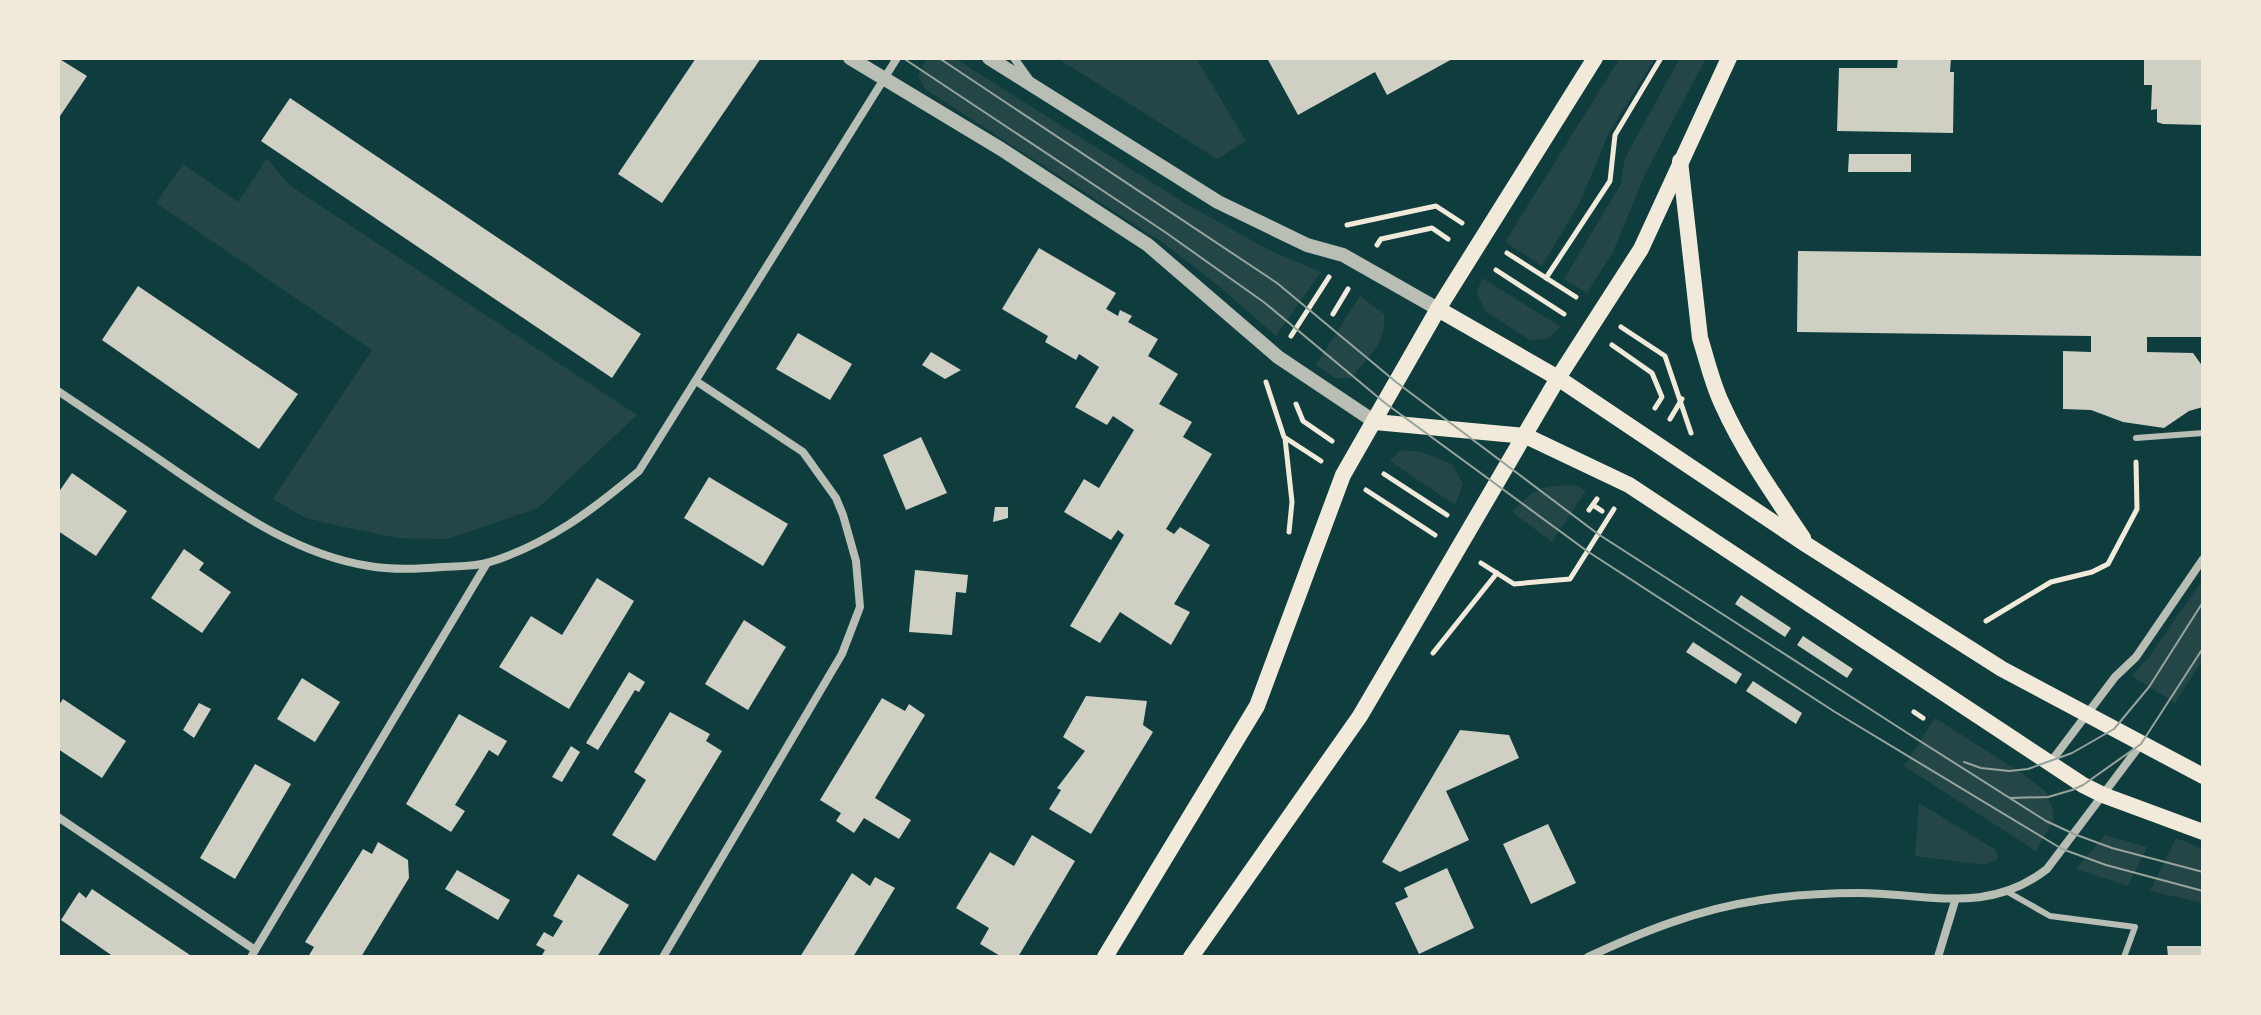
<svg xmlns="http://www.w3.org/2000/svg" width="2261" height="1015" viewBox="0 0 2261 1015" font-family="Figtree,sans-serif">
  <rect width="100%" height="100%" fill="#0f3d3e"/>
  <!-- green -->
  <g fill="#244646">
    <polygon points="927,58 954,58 1188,205 1269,250 1321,272 1276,336 1220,287 1163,243 925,89 918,76"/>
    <polygon points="1057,58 1196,58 1246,141 1217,159"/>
    <polygon points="1620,58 1655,58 1608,135 1579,204 1542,266 1505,242"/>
    <polygon points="1680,58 1706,58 1645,174 1613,252 1587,293 1564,279 1621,184 1625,158"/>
    <polygon points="267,158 289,185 637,415 538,508 447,539 398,538 330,524 304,517 273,499 372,350 156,203 183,164 238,202"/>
    <polygon points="1482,278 1561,327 1547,339 1530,340 1485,311 1477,293"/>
    <path d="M1360 296 1384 314C1388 342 1368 357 1351 378H1335L1316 365Z"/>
    <polygon points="1401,450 1421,452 1452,464 1463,484 1455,505 1390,461"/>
    <path d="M1573 485 1586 490 1552 542 1512 512C1536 488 1539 486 1573 485Z"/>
    <polygon points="2203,579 2203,659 2175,703 2132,676 2150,656"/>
    <polygon points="1935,718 2023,774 2046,792 2053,810 2053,821 2036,851 1904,766"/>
    <polygon points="1919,803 1996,850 1998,859 1985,865 1915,856"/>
    <polygon points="2105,835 2147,847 2128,886 2076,869"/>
    <polygon points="2176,838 2203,849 2203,903 2150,891"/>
  </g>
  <!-- building -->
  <g fill="#cfcfc3">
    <polygon points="58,58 87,76 58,119"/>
    <polygon points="696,58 761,58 662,203 618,174"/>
    <polygon points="1267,58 1454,58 1387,95 1375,72 1298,115"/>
    <polygon points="1898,58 1951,58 1950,72 1954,72 1953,133 1837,131 1839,68 1897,68"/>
    <polygon points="2144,58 2203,58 2203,125 2163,124 2157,122 2157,109 2151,110 2152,85 2144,85"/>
    <polygon points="290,98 641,334 612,378 261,141"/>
    <polygon points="1849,154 1911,154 1911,172 1848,172"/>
    <polygon points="1039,248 1116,293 1106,309 1118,316 1120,310 1132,316 1128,322 1158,339 1148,356 1178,374 1159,404 1192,422 1183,437 1212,454 1166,529 1174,534 1180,527 1210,545 1174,604 1190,612 1171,645 1120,612 1100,643 1070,626 1124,535 1118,530 1111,540 1064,512 1084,479 1099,488 1134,430 1113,416 1107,425 1075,407 1099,367 1079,354 1076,360 1045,342 1048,336 1002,309"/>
    <polygon points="1798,251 2203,256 2203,337 2147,337 2147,352 2193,353 2203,367 2203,407 2189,411 2164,428 2123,422 2091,410 2063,409 2063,351 2091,352 2091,336 1797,332"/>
    <polygon points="138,286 298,394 259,449 102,340"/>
    <polygon points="798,333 852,364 830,400 776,369"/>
    <polygon points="931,352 961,370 945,379 922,365"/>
    <polygon points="921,437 947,493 906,510 883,455"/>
    <polygon points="72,473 127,511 96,556 58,531 58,493"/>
    <polygon points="709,477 788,524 763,566 684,518"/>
    <polygon points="995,507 1008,507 1008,518 993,522"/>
    <polygon points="184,549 204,563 199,570 231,592 202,633 151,598"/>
    <polygon points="915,570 968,575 966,593 956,592 952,635 909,632"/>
    <polygon points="597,578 634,601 569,709 499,667 531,616 562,635"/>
    <polygon points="1741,595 1791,628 1785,637 1735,604"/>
    <polygon points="744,620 786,647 748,710 705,684"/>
    <polygon points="1803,636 1853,669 1847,678 1797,645"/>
    <polygon points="1693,642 1742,674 1736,684 1686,652"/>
    <polygon points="629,672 645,682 639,692 635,690 598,750 586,743"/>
    <polygon points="302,678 340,702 315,742 277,719"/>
    <polygon points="1753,681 1802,713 1796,724 1746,691"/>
    <polygon points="1086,696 1147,701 1143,725 1153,732 1091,834 1049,809 1061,790 1057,788 1085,751 1063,737"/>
    <polygon points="882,698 905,711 909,704 925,715 875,798 911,820 899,839 864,818 854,833 836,821 841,813 820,800"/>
    <polygon points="63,699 126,741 102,778 58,749 58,706"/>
    <polygon points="199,703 211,709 194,738 183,730"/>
    <polygon points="670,712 710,734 706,741 722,751 655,861 612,835 646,780 634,772"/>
    <polygon points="459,714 507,741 498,756 489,750 470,781 455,805 465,811 451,832 406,804"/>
    <polygon points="1460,730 1509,735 1519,758 1446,791 1469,840 1400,872 1382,862"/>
    <polygon points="571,746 580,752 562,782 552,777"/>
    <polygon points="255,764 291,784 235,879 200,858"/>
    <polygon points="1548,824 1576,883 1531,904 1503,844"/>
    <polygon points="1032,835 1075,861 1018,957 1002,957 980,944 989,928 956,908 990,852 1014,866"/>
    <polygon points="378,842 408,860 409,878 361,957 308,957 314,947 305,942 363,849 372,854"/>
    <polygon points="1447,868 1474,928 1419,954 1395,903 1408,897 1404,888"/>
    <polygon points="457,870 510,900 498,920 445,889"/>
    <polygon points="852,873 870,886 875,877 895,888 853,957 800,957"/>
    <polygon points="578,874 629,905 597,957 541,957 545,950 536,945 544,932 553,937 563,921 553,916"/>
    <polygon points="92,889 145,925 193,957 114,957 61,920 79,892 86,898"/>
    <polygon points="2167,946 2203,946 2203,957 2168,957"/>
  </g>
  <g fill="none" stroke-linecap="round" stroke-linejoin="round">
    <!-- path -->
    <g stroke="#f1e9da" stroke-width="5">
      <polyline points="1347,225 1436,206 1462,223"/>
      <polyline points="1377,245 1381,239 1432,228 1448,239"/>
      <polyline points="1507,253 1576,297"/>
      <polyline points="1496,270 1564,314"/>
      <polyline points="1546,278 1610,181 1615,135 1661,58"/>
      <polyline points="1333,314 1348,289"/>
      <polyline points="1621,327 1665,356 1691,433"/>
      <polyline points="1291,336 1329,277"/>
      <polyline points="1612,345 1652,373 1662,397 1655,408"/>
      <polyline points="1266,382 1284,437 1321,461"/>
      <polyline points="1296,404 1303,421 1332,441"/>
      <polyline points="1670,419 1682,399"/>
      <polyline points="1285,438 1292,502 1289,532"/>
      <polyline points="1384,474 1447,515"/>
      <polyline points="1366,490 1435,535"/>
      <polyline points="1593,505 1602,511"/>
      <polyline points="1589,510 1597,499"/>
      <polyline points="1481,563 1514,584 1570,579 1614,509"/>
      <polyline points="1986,621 2051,582 2092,572 2108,564 2137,509 2136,462"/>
      <polyline points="1433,653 1497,573"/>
      <polyline points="1914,712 1923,718"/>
    </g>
    <!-- service -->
    <g stroke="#b8beb3" stroke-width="6">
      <polyline points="2136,438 2203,433"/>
      <polyline points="2006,891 2050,916 2135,927 2124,957"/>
    </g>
    <!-- minor -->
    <g stroke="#b8beb3" stroke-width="8">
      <polyline points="1014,58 1029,79"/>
      <path d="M58 391C98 418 139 445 179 473 237 512 298 555 369 566 391 570 419 569 442 567 457 566 475 567 490 562 548 544 594 509 639 471L897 58"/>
      <polyline points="2050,763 2115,677 2136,657 2203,559"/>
      <polyline points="58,817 255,950"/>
      <polyline points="251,957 487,563"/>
      <polyline points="663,957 842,654 860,607 856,561 843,515 836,498 803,452 696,381"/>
      <path d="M1588 957C1644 931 1699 909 1761 900 1793 895 1826 893 1859 893 1927 893 1987 916 2047 869L2141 744"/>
      <polyline points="1938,957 1955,901"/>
    </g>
    <!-- tertiary -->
    <g stroke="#b8beb3" stroke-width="14">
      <polyline points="850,58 1001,149 1148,245 1278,357 1375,422"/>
      <polyline points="989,58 1218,202 1307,245 1343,255 1438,309"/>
    </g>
    <!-- secondary -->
    <g stroke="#f1e9da" stroke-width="16">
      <path d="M1680 161 1700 338C1707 360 1712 383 1722 404 1743 451 1774 495 1803 538"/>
      <polyline points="1438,309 1558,378 1807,545 2002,669 2203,776"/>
      <polyline points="1375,422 1526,436 1629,485 2083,785 2103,795 2203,832"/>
      <polyline points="1105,957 1257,706 1343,475 1438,309 1595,58"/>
      <polyline points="1191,957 1360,716 1558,378 1641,249 1729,58"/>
    </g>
    <!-- tram -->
    <g stroke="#97a49c" stroke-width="2">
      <polyline points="903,58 1165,232 1265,303 1385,403 1587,551 1835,712 2062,849 2106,865 2203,891"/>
      <polyline points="939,58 1277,283 1396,382 1598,534 1912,736 2046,821 2074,834 2112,848 2203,872"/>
      <polyline points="1964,762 1981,768 2009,771 2028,769 2072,753 2114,729 2149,687 2203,602"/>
      <polyline points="2010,798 2048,797 2072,790 2083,785 2141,744 2203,648"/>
    </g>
  </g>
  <!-- border -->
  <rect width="2261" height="1015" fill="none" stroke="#f1e9da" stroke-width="120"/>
</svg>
